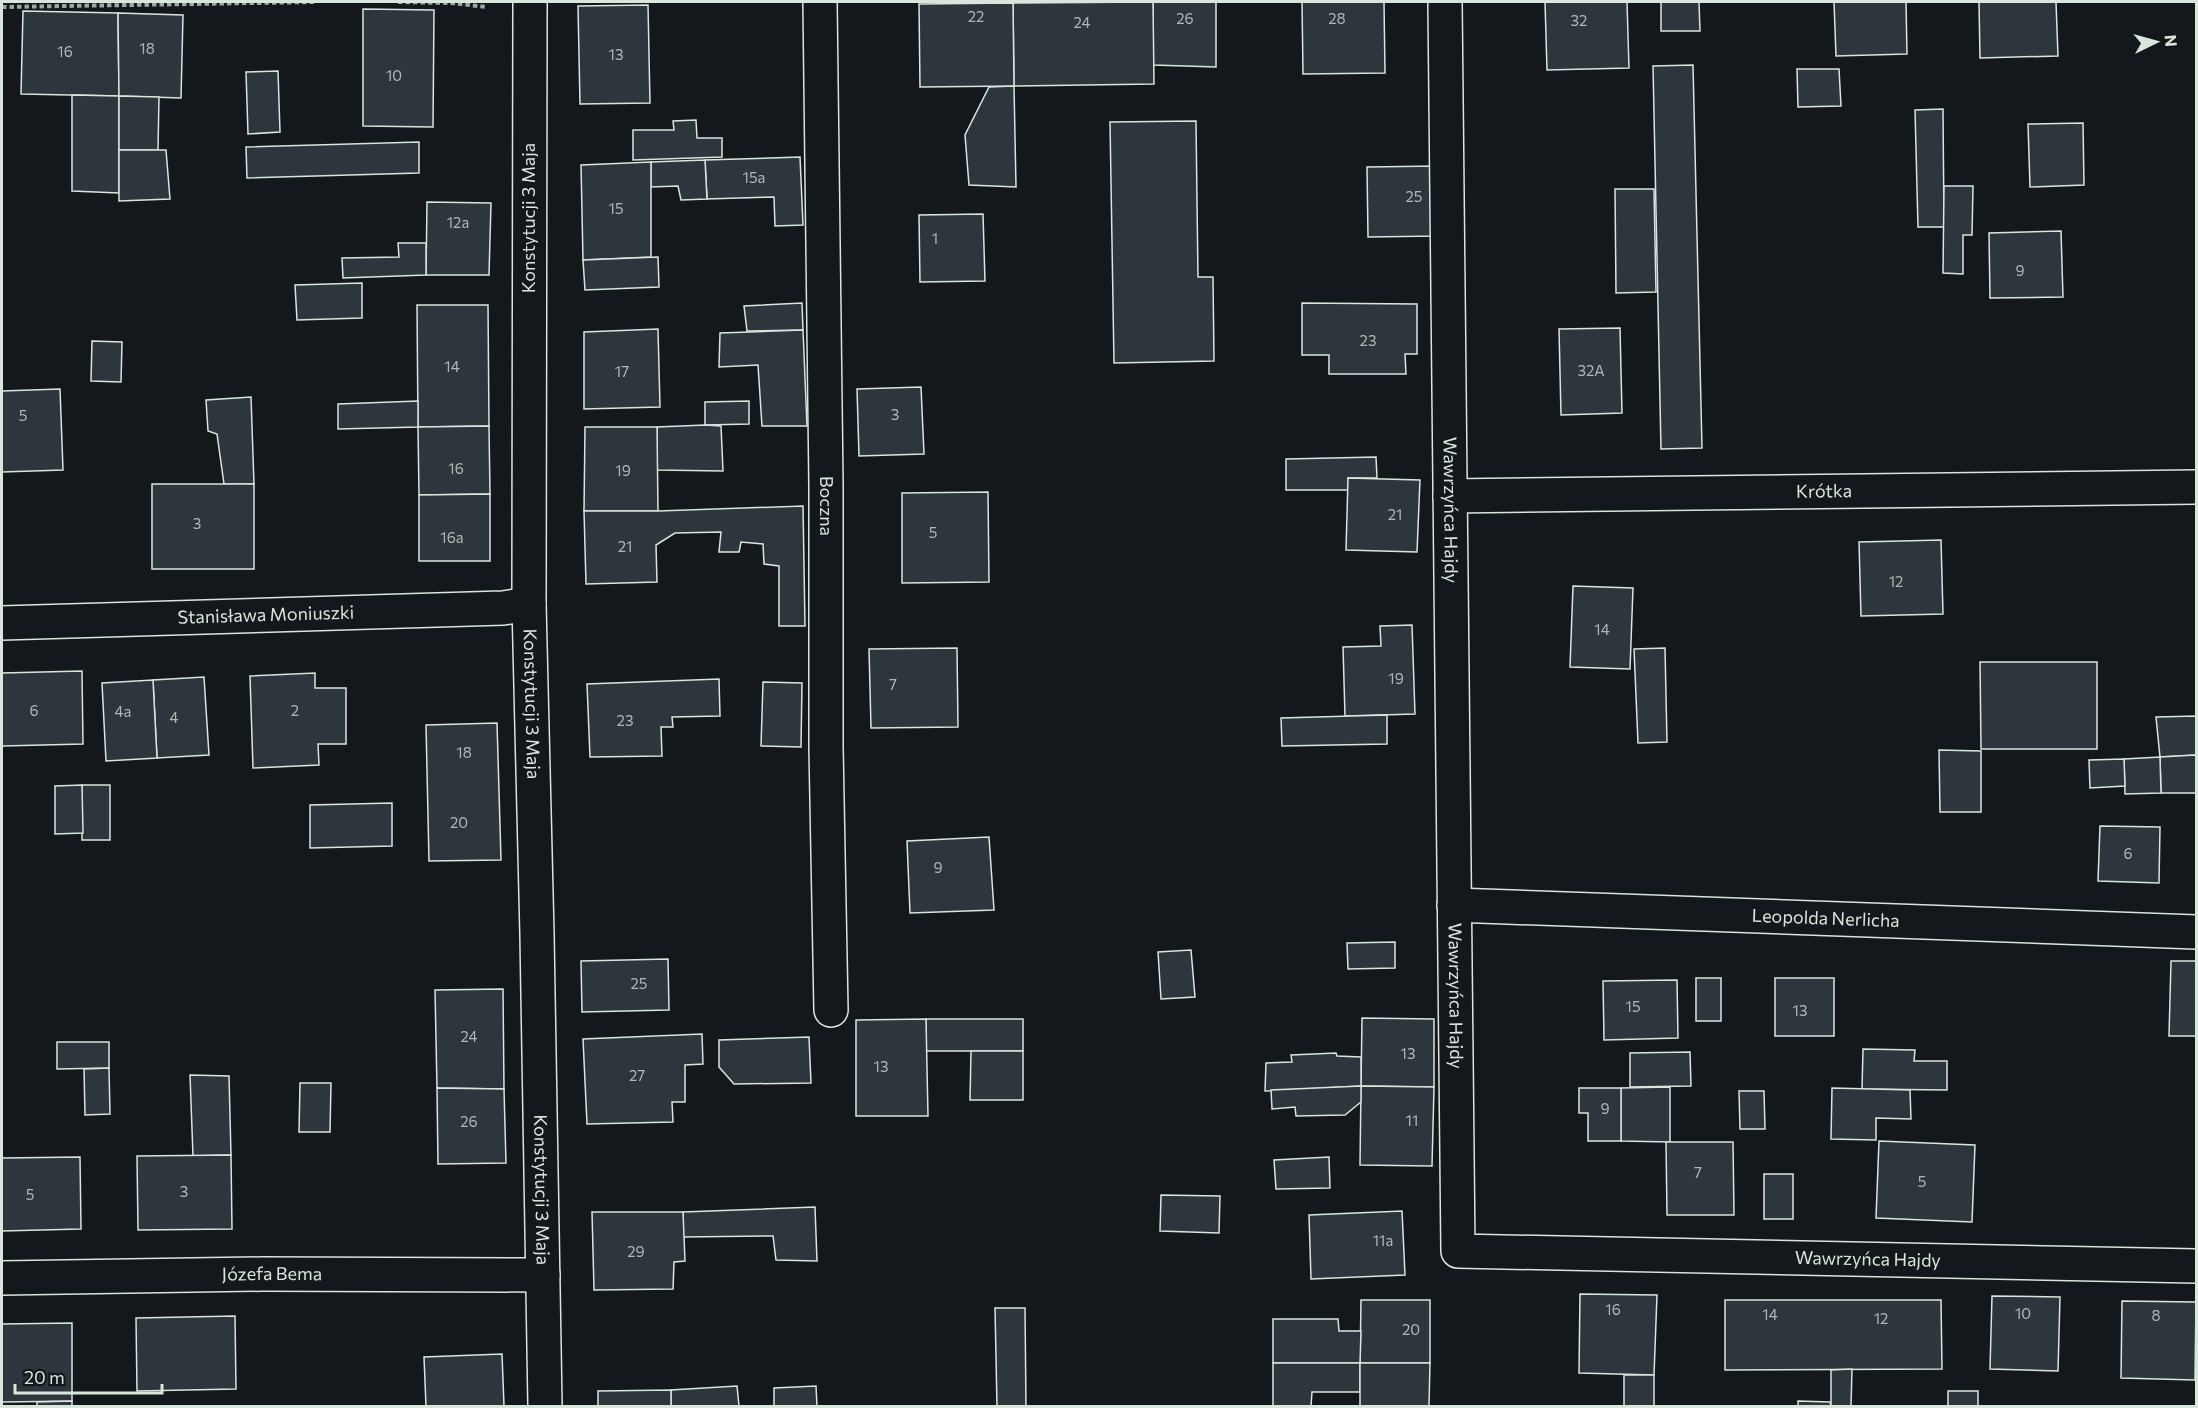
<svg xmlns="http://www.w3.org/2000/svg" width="2198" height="1408" viewBox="0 0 2198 1408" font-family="Commissioner,sans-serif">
  <rect width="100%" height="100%" fill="#14181c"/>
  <!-- building -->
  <g fill="#2c363c" stroke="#d8e6dc" stroke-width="1.5">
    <polygon points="1153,2 1216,2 1216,67 1153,65"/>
    <polygon points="1153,2 1154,84 1014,86 1013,3"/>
    <polygon points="1302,2 1384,2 1385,73 1303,74"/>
    <polygon points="1545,2 1627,2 1629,68 1547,70"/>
    <polygon points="1661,2 1699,2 1700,31 1661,31"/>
    <polygon points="1834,2 1906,2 1907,54 1836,56"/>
    <polygon points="1979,2 2056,2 2058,56 1980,58"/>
    <polygon points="1013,3 1014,86 920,87 919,4"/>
    <polygon points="648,5 650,103 580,104 578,6"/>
    <polygon points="363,9 434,10 433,127 363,126"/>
    <polygon points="23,11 118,13 119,96 21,94"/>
    <polygon points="118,13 183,15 181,98 119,96"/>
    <polygon points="1693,65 1702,448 1661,449 1653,66"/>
    <polygon points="1797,69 1839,69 1841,106 1798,107"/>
    <polygon points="278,71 280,132 248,134 246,72"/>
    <polygon points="1014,86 1016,187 969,185 965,135 989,87"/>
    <polygon points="72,95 119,96 119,193 72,191"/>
    <polygon points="119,96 159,97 158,150 119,150"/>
    <polygon points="1943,109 1944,227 1918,227 1915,110"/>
    <polygon points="696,120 697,138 722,138 722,157 633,160 633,130 674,130 673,121"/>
    <polygon points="1196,121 1198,277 1213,277 1214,361 1114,363 1110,122"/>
    <polygon points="2083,123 2084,185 2030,187 2028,124"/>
    <polygon points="419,142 419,173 247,178 246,147"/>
    <polygon points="119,150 166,150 170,199 119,201"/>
    <polygon points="800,157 803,225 775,226 774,197 707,199 705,160"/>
    <polygon points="705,160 707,199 681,200 678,186 651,187 651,162"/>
    <polygon points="651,162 651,257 583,260 581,165"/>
    <polygon points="1437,166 1438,236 1368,237 1367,167"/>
    <polygon points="1944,186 1973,186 1972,235 1963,235 1963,274 1943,273"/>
    <polygon points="1615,189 1654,189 1656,292 1616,293"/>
    <polygon points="427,202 491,203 489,275 426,275"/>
    <polygon points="983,214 985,281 920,282 919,215"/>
    <polygon points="2061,231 2063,297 1990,298 1989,233"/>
    <polygon points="398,243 426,243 426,275 343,278 342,258 399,257"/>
    <polygon points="658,257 659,287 585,290 583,260"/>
    <polygon points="362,283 362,318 297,320 295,285"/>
    <polygon points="802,303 803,330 747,331 744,306"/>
    <polygon points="1302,303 1417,304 1417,354 1405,354 1406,374 1329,374 1329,355 1302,355"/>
    <polygon points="417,305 488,305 489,426 418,427"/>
    <polygon points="1620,328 1622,413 1561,415 1559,329"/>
    <polygon points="658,329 660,407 584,409 584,332"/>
    <polygon points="803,330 807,426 762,426 758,365 719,367 720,333"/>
    <polygon points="92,341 122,342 121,382 91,381"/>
    <polygon points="921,387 924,454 859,456 857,389"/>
    <polygon points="60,389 63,470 2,472 2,391"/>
    <polygon points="251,397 254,484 224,484 217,434 208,431 206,400"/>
    <polygon points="418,401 418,427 338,429 338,404"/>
    <polygon points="749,401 749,424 705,425 705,402"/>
    <polygon points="705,425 721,426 723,471 657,470 657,427"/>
    <polygon points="489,426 490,494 419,495 418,427"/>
    <polygon points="585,427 657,427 658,511 584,511"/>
    <polygon points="1376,457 1377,478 1348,478 1349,490 1286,490 1286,459"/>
    <polygon points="1348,478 1420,480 1417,552 1346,550"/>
    <rect x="152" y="484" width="102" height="85"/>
    <polygon points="988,492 989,582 902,583 902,493"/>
    <polygon points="490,494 490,561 419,561 419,495"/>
    <polygon points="803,506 805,626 779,626 779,566 764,564 763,544 741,542 739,552 719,552 721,532 675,533 656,545 657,582 586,584 584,511 658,511"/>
    <polygon points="1941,540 1943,614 1861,616 1859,542"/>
    <polygon points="1573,586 1633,588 1630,669 1570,667"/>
    <polygon points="1412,625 1415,714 1345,716 1343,647 1381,646 1380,626"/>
    <polygon points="957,648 958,727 871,728 869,649"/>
    <polygon points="1665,648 1667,742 1638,743 1634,649"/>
    <polygon points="1980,662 2097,662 2097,749 1981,749"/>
    <polygon points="82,671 83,744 2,746 2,673"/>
    <polygon points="315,673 315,688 346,688 346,744 318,744 319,765 253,768 250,676"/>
    <polygon points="204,677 209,755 157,758 153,680"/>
    <polygon points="719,679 720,716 672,717 673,727 661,727 662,756 590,757 587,684"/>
    <polygon points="153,680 157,758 106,761 102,683"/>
    <polygon points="763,682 802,683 801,747 761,746"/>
    <polygon points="1387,715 1387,744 1282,746 1281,718"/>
    <polygon points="2196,716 2196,755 2160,757 2156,717"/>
    <polygon points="497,723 501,860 429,861 426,725"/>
    <polygon points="1939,750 1981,751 1981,812 1940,812"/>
    <polygon points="2196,755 2196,793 2161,793 2160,757"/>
    <polygon points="2160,757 2161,793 2125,794 2124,759"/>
    <polygon points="2124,759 2125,786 2090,788 2089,760"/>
    <rect x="82" y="785" width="28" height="55"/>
    <polygon points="82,785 83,833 55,834 55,786"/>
    <polygon points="392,803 392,846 310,848 310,805"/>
    <polygon points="2100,826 2160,827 2159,883 2098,881"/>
    <polygon points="989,837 994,910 910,913 907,841"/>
    <polygon points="1395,942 1395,968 1348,969 1347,943"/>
    <polygon points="1191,950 1195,997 1161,999 1158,952"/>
    <polygon points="668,959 669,1010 582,1012 581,961"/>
    <polygon points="2171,961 2196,961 2196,1036 2169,1036"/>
    <rect x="1696" y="978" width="25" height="43"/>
    <rect x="1775" y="978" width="59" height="58"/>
    <polygon points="1677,980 1678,1038 1604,1040 1603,981"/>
    <polygon points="503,989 504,1089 437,1088 435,990"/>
    <polygon points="1362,1018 1434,1019 1434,1087 1361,1086"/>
    <rect x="926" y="1019" width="97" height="32"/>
    <polygon points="926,1019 928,1116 856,1116 856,1020"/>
    <polygon points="702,1034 703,1064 685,1065 685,1102 672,1102 673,1122 587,1124 583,1039"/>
    <polygon points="809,1037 811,1083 734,1084 719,1067 719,1040"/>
    <polygon points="57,1042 109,1042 109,1068 57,1069"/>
    <polygon points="1863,1049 1915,1050 1914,1061 1947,1061 1947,1090 1862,1089"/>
    <polygon points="971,1051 1023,1051 1023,1100 970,1100"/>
    <polygon points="1690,1052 1691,1086 1630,1087 1630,1053"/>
    <polygon points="1336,1053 1337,1056 1361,1057 1361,1086 1265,1091 1266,1063 1292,1062 1291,1055"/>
    <polygon points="109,1068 110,1114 85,1115 84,1069"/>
    <polygon points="190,1075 229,1076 231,1155 193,1156"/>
    <polygon points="300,1083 331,1083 330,1132 299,1132"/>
    <polygon points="1361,1086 1434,1087 1432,1166 1360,1165"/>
    <polygon points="1361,1086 1361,1102 1345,1115 1296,1116 1295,1107 1272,1109 1271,1090"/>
    <polygon points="1670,1087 1670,1142 1621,1141 1621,1088"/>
    <polygon points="437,1088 504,1089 506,1163 438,1164"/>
    <polygon points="1579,1088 1621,1088 1621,1141 1588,1141 1588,1113 1579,1113"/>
    <polygon points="1832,1088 1910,1090 1911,1119 1876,1118 1876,1140 1831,1139"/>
    <polygon points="1739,1091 1764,1091 1765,1129 1740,1129"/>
    <polygon points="1879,1141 1975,1145 1972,1222 1876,1218"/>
    <polygon points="1666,1142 1733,1142 1734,1215 1667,1215"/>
    <polygon points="231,1155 232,1229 138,1230 137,1156"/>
    <polygon points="80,1157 81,1229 2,1231 2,1158"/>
    <polygon points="1329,1157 1330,1188 1276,1189 1274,1160"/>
    <rect x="1764" y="1174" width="29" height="45"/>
    <polygon points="1161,1195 1220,1196 1219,1233 1160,1231"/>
    <polygon points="815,1207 817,1261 776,1260 773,1236 683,1237 683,1212"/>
    <polygon points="1402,1211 1405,1275 1311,1279 1309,1215"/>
    <polygon points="592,1212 683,1212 685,1261 674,1262 673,1289 594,1290"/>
    <polygon points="1580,1294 1657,1295 1654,1375 1579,1373"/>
    <polygon points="1992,1296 2060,1297 2058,1371 1990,1369"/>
    <polygon points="1361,1300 1430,1300 1430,1363 1360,1363"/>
    <polygon points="1725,1300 1941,1300 1942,1369 1725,1370"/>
    <polygon points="2122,1301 2196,1302 2195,1380 2121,1378"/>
    <polygon points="995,1308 1025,1308 1026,1406 997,1406"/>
    <polygon points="235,1316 236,1389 137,1391 136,1318"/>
    <polygon points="1273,1319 1338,1319 1339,1331 1361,1331 1360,1363 1273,1363"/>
    <polygon points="72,1323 72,1401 2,1402 2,1324"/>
    <polygon points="502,1354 504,1406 426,1406 424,1357"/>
    <polygon points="1273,1363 1360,1363 1360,1392 1312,1392 1311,1406 1273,1406"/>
    <polygon points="1360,1363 1430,1363 1429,1406 1360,1406"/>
    <polygon points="1852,1369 1851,1406 1831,1406 1831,1370"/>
    <rect x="1624" y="1375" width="30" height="31"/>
    <polygon points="737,1386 739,1406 671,1406 671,1390"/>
    <polygon points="816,1386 817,1406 774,1406 774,1388"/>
    <polygon points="671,1390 671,1406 598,1406 598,1391"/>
    <rect x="1948" y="1391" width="30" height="15"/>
    <polygon points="72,1401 72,1406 37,1406 37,1402"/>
    <polygon points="1798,1401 1830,1402 1831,1406 1798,1406"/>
  </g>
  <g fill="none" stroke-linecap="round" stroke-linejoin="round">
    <!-- minor casing -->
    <g stroke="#d8e6dc" stroke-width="36">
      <g id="minor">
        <path id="s1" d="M530 2 529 604 537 935 545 1406"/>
        <path id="s2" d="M820 2 826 485V747L831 1010"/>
        <path id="s3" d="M1445 2 1458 1251 2196 1266"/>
        <path id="s4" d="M1450 496 2196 487"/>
        <path id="s5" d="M2 623 503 608 529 604"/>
        <path id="s6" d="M1454 905 2196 932"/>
        <path id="s7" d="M2 1278 263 1274 543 1275"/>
      </g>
    </g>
    <!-- path -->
    <g stroke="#9da8a2" stroke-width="4" stroke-dasharray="4.5 3" stroke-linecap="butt">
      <polyline points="398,2 451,3 487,7"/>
      <polyline points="2,7 317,2"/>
    </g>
    <!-- minor -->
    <use href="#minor" stroke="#14181c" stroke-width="33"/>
  </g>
  <g text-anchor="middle" stroke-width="4.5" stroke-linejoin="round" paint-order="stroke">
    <!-- number labels -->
    <g font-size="15" fill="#adbab4">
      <text x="976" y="22">22</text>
      <text x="1185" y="24">26</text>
      <text x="1337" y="24">28</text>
      <text x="1579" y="26">32</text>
      <text x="1082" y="28">24</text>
      <text x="147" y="54">18</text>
      <text x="65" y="57">16</text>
      <text x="616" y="60">13</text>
      <text x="394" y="81">10</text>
      <text x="754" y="183">15a</text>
      <text x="1414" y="202">25</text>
      <text x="616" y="214">15</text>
      <text x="458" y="228">12a</text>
      <text x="935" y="244">1</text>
      <text x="2020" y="276">9</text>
      <text x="1368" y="346">23</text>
      <text x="452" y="372">14</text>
      <text x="1591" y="376">32A</text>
      <text x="622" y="377">17</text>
      <text x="895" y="420">3</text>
      <text x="23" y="421">5</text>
      <text x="456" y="474">16</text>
      <text x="623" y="476">19</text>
      <text x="1395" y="520">21</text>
      <text x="197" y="529">3</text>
      <text x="933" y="538">5</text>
      <text x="452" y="543">16a</text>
      <text x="625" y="552">21</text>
      <text x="1896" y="587">12</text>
      <text x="1602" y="635">14</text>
      <text x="1396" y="684">19</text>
      <text x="893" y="690">7</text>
      <text x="34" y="716">6</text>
      <text x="295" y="716">2</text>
      <text x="123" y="717">4a</text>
      <text x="174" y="723">4</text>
      <text x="625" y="726">23</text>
      <text x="464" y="758">18</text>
      <text x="459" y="828">20</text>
      <text x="2128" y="859">6</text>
      <text x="938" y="873">9</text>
      <text x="639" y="989">25</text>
      <text x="1633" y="1012">15</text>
      <text x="1800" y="1016">13</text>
      <text x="469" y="1042">24</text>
      <text x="1408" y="1059">13</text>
      <text x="881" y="1072">13</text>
      <text x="637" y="1081">27</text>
      <text x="1605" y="1114">9</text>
      <text x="1412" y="1126">11</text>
      <text x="469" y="1127">26</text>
      <text x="1698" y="1178">7</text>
      <text x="1922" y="1187">5</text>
      <text x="184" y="1197">3</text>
      <text x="30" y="1200">5</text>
      <text x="1383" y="1246">11a</text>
      <text x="636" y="1257">29</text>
      <text x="1613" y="1315">16</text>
      <text x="2023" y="1319">10</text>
      <text x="1770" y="1320">14</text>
      <text x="2156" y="1321">8</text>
      <text x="1881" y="1324">12</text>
      <text x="1411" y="1335">20</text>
    </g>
    <!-- street labels -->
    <g font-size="18" fill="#d8e6dc" stroke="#14181c">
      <text transform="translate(529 218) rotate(-90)" y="6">Konstytucji 3 Maja</text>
      <text dy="6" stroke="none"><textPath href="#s4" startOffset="374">Krótka</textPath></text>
      <text dy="6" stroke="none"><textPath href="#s2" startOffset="504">Boczna</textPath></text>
      <text dy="6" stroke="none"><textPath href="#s3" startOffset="508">Wawrzyńca Hajdy</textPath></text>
      <text dy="6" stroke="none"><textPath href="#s5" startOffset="264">Stanisława Moniuszki</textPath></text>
      <text dy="6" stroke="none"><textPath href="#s1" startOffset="702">Konstytucji 3 Maja</textPath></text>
      <text dy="6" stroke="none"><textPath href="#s6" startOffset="372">Leopolda Nerlicha</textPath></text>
      <text dy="6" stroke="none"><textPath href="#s3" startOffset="994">Wawrzyńca Hajdy</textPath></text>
      <text dy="6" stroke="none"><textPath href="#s1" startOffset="1188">Konstytucji 3 Maja</textPath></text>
      <text dy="6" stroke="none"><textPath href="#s3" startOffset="1659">Wawrzyńca Hajdy</textPath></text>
      <text dy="6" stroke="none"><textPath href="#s7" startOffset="270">Józefa Bema</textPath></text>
    </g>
  </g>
  <!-- border -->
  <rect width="2198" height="1408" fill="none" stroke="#d8e6dc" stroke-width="6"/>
  <!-- north arrow -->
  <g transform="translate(2156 42) rotate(85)" stroke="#14181c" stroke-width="4.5" paint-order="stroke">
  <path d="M0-4.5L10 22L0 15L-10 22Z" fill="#d8e6dc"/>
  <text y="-9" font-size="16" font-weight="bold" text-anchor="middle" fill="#d8e6dc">N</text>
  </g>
  <!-- scale -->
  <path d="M15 1384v9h147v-9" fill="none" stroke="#d8e6dc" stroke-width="3"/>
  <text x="24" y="1384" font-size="18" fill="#d8e6dc" stroke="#14181c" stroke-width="4.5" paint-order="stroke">20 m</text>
</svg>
